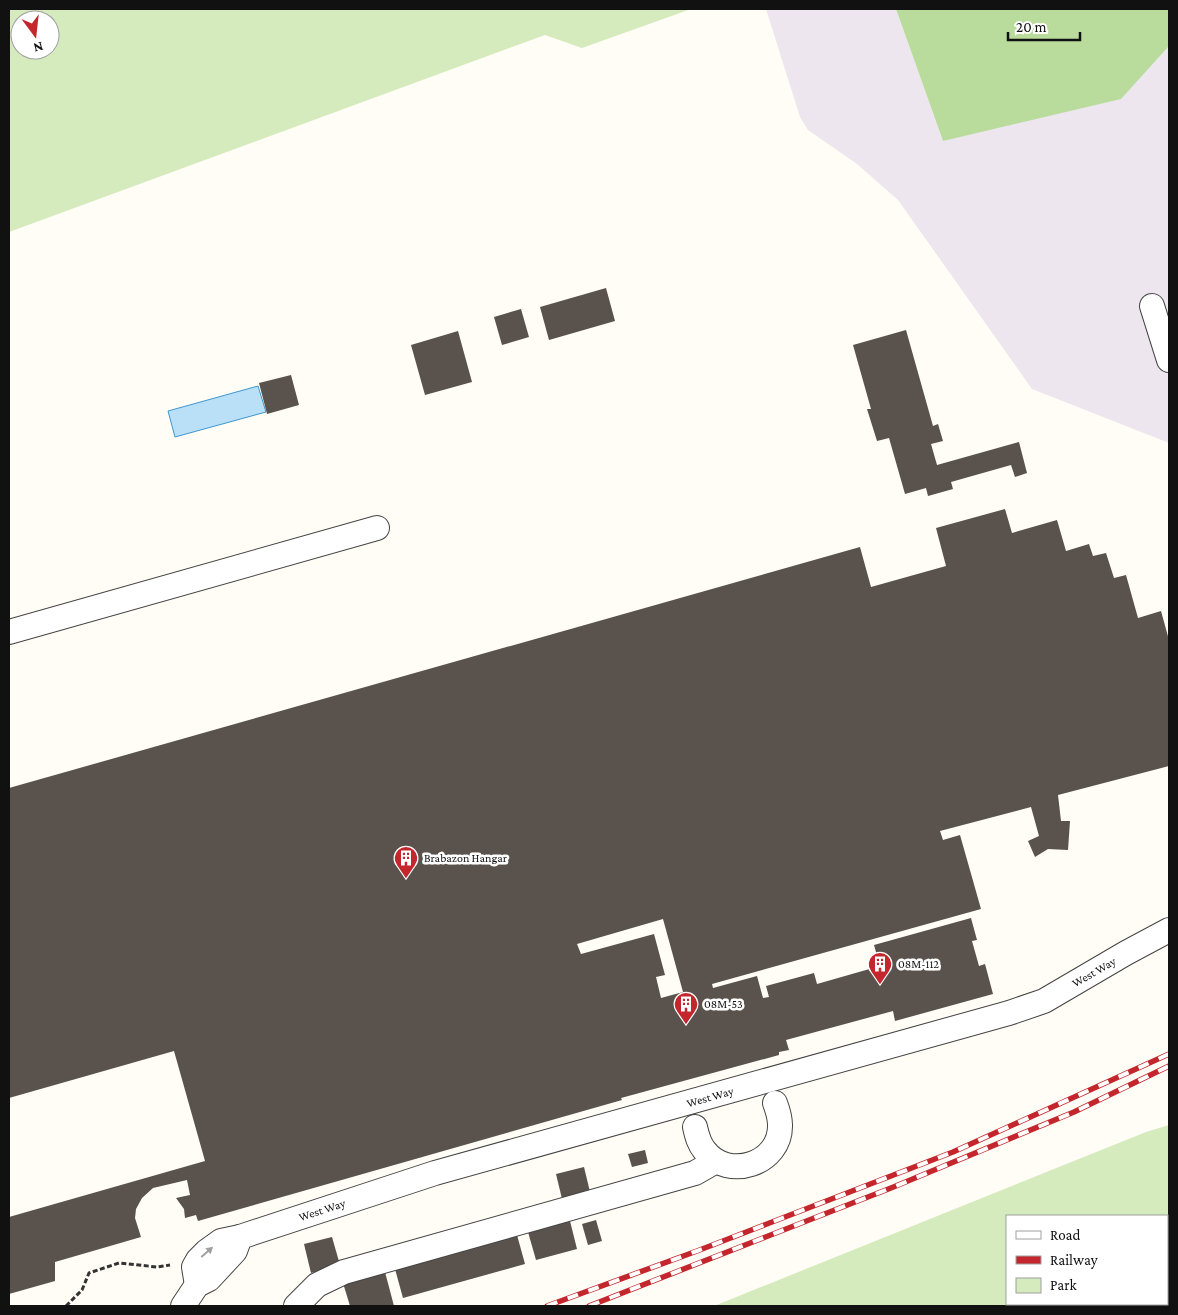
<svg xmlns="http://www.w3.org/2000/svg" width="1178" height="1315" viewBox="0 0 1178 1315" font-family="'Crimson Pro',serif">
  <rect width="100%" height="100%" fill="#fffdf5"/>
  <!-- industrial -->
  <polygon fill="#eee6ef" points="766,9 896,9 943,141 1168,47 1169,47 1169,443 1032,389 898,200 857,164 808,130 800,117"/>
  <!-- green -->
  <g fill="#d5ebbd" fill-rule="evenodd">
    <path d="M9 9H691L582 48 545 35 9 232ZM20 20H50V50H20Z"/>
    <path d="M1169 1125V1306H714L1146 1132ZM1007 1216H1167V1304H1007Z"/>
  </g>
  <!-- forest -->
  <polygon fill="#b9dc9c" points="896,9 1169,9 1169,47 1168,47 1121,99 943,141"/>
  <!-- water -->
  <polygon fill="#b9e0f7" stroke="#3f96cf" points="258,386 266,412 175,437 168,411"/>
  <!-- building -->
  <g fill="#5a524d" fill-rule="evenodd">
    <polygon points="606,288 615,321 549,340 540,307"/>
    <polygon points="521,309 529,337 502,345 494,317"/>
    <polygon points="906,330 933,426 938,424 943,441 931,444 937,465 1019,442 1027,473 1015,477 1011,465 951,482 953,489 928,496 926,488 905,494 889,438 877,441 867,409 871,409 853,345"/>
    <polygon points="458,331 472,382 425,395 411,345"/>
    <polygon points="291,375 299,405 267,414 259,383"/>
    <path d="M1005 509 1012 533 1057 520 1066 551 1089 544 1093 556 1106 553 1114 578 1126 575 1138 618 1161 611 1169 640V766L1058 795 1061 821H1070L1068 850 1048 849 1035 857 1028 841 1039 836 1031 807 940 831 943 840 960 835 981 909 712 984 713 988 757 976 763 998 769 997 766 986 814 973 817 984 880 966 874 945 971 918 977 940 972 941 979 966 985 964 993 994 895 1021 893 1011 786 1040 789 1050 779 1052V1055L621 1098 622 1100 198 1221 196 1215 185 1218 184 1209 176 1198 190 1195 187 1180 153 1188 142 1198 136 1209 135 1218 141 1237 55 1262V1281L9 1294V1217L205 1161 174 1051 9 1098V788L860 547 871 587 946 566 936 528ZM663 919 683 992 661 998 656 977 665 975 654 934 581 954 577 944Z"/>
    <polygon points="645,1150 648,1163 632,1167 628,1154"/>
    <polygon points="584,1167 591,1196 563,1203 556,1174"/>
    <polygon points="596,1220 602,1241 588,1245 582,1224"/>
    <polygon points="570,1221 577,1249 536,1260 528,1232"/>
    <polygon points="517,1235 525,1264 403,1298 395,1269"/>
    <polygon points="332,1237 340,1265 311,1273 304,1244"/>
    <polygon points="385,1272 394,1306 350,1306 343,1283"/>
  </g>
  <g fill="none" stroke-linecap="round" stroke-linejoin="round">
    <!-- minor casing -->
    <g stroke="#444" stroke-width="26">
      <g id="minor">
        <polyline points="1152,306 1169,360"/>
        <polyline points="9,632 377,528"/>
        <path d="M695 1127C697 1136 699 1144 705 1151 728 1181 781 1164 780 1125 780 1117 778 1111 775 1103"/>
        <polyline points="197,1285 194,1267 198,1260 207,1251 221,1241 240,1237 435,1173 1009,1013 1044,1001 1126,953 1169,930"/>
        <polyline points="183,1306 197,1285 209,1279 235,1251 240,1237"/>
        <polyline points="296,1306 317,1285 344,1272 695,1173 716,1161"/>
      </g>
    </g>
    <!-- path -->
    <g stroke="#333" stroke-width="3" stroke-dasharray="5 2.5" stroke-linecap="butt">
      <polyline points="1167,1265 1169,1264"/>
      <polyline points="66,1306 82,1290 89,1273 119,1263 157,1267 170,1265"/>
      <polyline points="1088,1306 1092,1304"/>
    </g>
    <!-- minor -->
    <use href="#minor" stroke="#fff" stroke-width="24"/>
    <!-- rail casing -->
    <g stroke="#c4262e" stroke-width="5.5">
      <g id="rail">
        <polyline points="547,1306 697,1251 953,1152 1169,1054"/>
        <polyline points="589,1306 891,1188 1074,1112 1169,1066"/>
      </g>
    </g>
    <!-- rail -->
    <use href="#rail" stroke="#fff" stroke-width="4" stroke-dasharray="11" stroke-linecap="butt"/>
  </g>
  <!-- one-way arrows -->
  <defs><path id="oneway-solid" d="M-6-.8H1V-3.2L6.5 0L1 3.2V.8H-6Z" transform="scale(1.25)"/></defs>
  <use fill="#a0a0a0" href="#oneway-solid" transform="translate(207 1252) rotate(-41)"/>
  <!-- icons -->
  <defs>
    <g id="building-pin" transform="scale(1.25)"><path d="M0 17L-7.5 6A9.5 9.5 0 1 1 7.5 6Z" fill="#c4262e" stroke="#fff"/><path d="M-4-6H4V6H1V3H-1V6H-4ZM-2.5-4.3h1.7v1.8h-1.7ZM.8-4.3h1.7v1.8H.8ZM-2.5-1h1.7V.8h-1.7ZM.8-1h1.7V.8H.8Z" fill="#fff"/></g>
  </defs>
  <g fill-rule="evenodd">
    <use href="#building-pin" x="406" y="858"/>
    <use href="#building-pin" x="880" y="964"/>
    <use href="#building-pin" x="686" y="1004"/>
  </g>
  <g text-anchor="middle" stroke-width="5" stroke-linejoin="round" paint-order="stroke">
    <!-- poi labels -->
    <g font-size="12" fill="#111" stroke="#fff" text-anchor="start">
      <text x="424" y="862">Brabazon Hangar</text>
      <text x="898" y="968">08M-112</text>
      <text x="704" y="1008">08M-53</text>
    </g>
    <!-- street labels -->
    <g font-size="12" fill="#111" stroke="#fff">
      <text transform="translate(1094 972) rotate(-30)" y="4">West Way</text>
      <text transform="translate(710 1097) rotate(-16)" y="4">West Way</text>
      <text transform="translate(322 1210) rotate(-18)" y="4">West Way</text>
    </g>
  </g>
  <!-- border -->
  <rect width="1178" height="1315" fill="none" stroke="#111111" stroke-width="20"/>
  <!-- legend -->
  <rect x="1006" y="1215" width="162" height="90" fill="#ffffff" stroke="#a0a0a0"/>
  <rect x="1016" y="1231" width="25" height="8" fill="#ffffff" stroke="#a0a0a0"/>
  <text x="1050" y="1240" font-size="15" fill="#111111">Road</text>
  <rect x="1016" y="1256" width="25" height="8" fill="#c4262e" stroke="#a0a0a0"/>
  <text x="1050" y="1265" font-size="15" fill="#111111">Railway</text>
  <rect x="1016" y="1278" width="25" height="15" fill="#d5ebbd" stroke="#a0a0a0"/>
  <text x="1050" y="1290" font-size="15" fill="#111111">Park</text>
  <!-- north arrow -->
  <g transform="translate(35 35) rotate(165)"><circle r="24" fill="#ffffff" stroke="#a0a0a0"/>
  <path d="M0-4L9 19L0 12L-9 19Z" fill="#c4262e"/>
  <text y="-8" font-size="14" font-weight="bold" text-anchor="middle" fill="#111111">N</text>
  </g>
  <!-- scale -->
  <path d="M1008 32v8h72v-8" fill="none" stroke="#111111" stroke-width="2.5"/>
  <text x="1016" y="32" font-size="15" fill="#111111" stroke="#ffffff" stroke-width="4" paint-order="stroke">20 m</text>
</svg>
